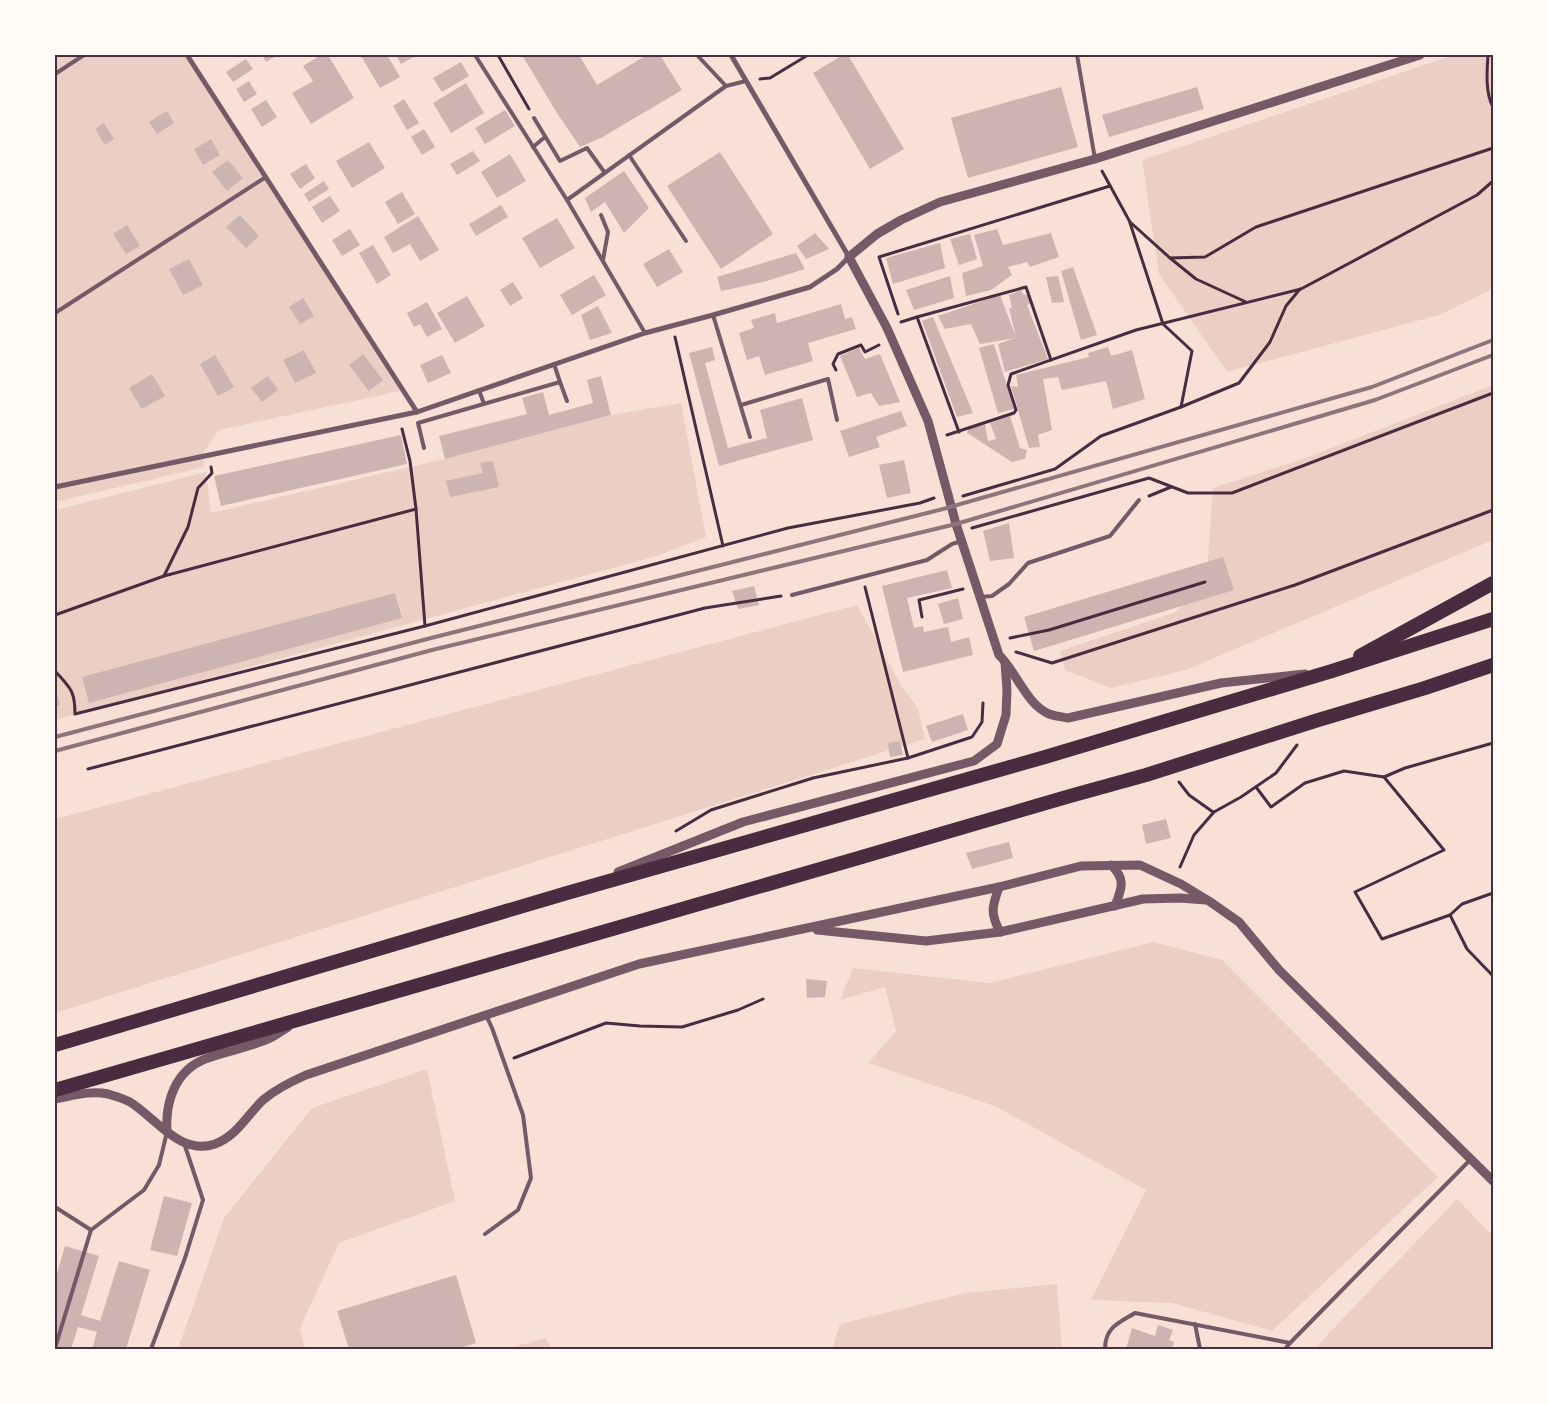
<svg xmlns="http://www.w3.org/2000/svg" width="1548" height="1404" viewBox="0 0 1548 1404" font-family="'Fira Sans Condensed',sans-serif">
  <rect width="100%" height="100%" fill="#f7e1d7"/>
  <!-- green -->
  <g fill="#ebcfc5">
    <polygon points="55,55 184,55 400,391 219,430 203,453 204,467 55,502"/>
    <polygon points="1454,55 1493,55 1493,289 1439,315 1227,372 1159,274 1142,160"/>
    <polygon points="1493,385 1493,540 1186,670 1111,688 1065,670 1060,651 1173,613 1206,587 1213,488 1311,456"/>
    <polygon points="681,403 706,537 657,556 55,720 55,510 206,472 211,513 445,459 611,415"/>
    <polygon points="857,605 902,687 918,708 925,739 55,1013 55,819"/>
    <polygon points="1154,942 1222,960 1438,1177 1272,1331 1172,1303 1091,1300 1146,1190 997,1107 868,1063 896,1031 885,987 840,1000 853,968 990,983"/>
    <polygon points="427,1069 455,1201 339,1243 300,1328 305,1349 178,1349 224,1218 312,1108"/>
    <polygon points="1457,1199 1493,1236 1493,1349 1314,1349"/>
    <polygon points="1057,1284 1062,1349 832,1349 840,1324 966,1293"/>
    <polygon points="545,1338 553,1349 506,1349"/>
  </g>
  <!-- building -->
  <g fill="#ccb4b1">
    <polygon points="262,55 278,55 266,62"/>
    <polygon points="321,55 328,55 354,98 311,124 292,93 313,81 303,66"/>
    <polygon points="363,55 387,55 400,77 380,88 361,56"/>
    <polygon points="396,55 417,55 401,64"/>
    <polygon points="522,55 579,55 597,85 647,55 660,55 682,90 601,138 580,147 557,113"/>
    <polygon points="843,55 848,55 904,149 870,169 813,73"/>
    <polygon points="246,59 253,69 233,82 226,72"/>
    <polygon points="461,62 469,76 442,92 433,78"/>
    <polygon points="249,81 257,94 244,102 236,89"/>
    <polygon points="466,83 484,113 451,133 433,103"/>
    <polygon points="1061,87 1078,147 968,178 951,118"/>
    <polygon points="1197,87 1204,109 1109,137 1102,115"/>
    <polygon points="404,99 419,123 407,130 393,106"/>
    <polygon points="266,100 277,117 262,127 251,109"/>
    <polygon points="505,110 515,126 485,144 475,128"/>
    <polygon points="167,111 174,123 157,134 149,122"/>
    <polygon points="104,123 114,139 105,145 95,129"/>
    <polygon points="424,129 435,147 422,155 411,137"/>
    <polygon points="211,139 220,155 203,165 194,149"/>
    <polygon points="369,142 385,168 352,188 336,161"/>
    <polygon points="473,151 480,161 457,175 450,164"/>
    <polygon points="720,152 773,234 721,269 667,186"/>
    <polygon points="510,154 526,181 497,198 481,172"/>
    <polygon points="228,160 243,178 227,191 212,172"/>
    <polygon points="306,164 315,178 300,189 290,174"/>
    <polygon points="624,171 649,208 624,233 605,202 591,212 585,198"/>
    <polygon points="324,181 329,189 309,202 304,194"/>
    <polygon points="402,192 415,214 398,224 385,202"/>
    <polygon points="330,196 340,211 322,223 312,207"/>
    <polygon points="501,205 508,217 476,236 469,224"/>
    <polygon points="240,215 259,236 246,248 226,227"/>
    <polygon points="418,216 439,250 420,261 410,244 393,253 384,237"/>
    <polygon points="557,218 575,248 540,268 522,238"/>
    <polygon points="127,225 140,246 126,254 113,234"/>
    <polygon points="350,229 360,245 342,256 332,240"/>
    <polygon points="997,229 1003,245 1051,233 1059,257 1030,267 1027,262 1008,267 1012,275 991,290 966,296 962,273 983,266 974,235"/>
    <polygon points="815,233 829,249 806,259 797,246"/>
    <polygon points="970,234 977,259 959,265 950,239"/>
    <polygon points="940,243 945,268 893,284 886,258"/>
    <polygon points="373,245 391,275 377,284 359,253"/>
    <polygon points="669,249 683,272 657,287 643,264"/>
    <polygon points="796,253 805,269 767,281 721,291 717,277"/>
    <polygon points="189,259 203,285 183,295 169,269"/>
    <polygon points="1073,267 1097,335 1081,340 1061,271"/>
    <polygon points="594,275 606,295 572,315 560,295"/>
    <polygon points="950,276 954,298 914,310 906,290"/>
    <polygon points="1058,276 1064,302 1052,303 1046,277"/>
    <polygon points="513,282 523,298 510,306 500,290"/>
    <polygon points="1021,290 1024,295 1028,294 1031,303 1027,305 1048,359 1005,372 998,344 1015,338 980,344 971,324 945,329 938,316 1000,295 1016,337 1009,308 1012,308 1009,295"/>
    <polygon points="467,296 485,326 455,343 437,313"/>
    <polygon points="303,298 314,316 300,324 289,307"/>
    <polygon points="427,302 442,329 427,337 420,324 414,327 407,313"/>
    <polygon points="841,304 845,319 852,317 856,329 808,343 813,361 765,375 759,356 747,360 739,333 754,328 751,320 775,313 777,323"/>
    <polygon points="598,306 612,333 590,340 581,315"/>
    <polygon points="933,317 973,413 957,417 922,321"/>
    <polygon points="994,344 1014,409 998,413 979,348"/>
    <polygon points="712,347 715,360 705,363 728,448 767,438 760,410 802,398 813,440 719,466 689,353"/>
    <polygon points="1108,347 1111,356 1132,350 1145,399 1113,409 1106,381 1062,390 1058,377 1043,379 1052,430 1038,435 1040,447 1029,448 1011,386 1018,387 1016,375 1089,357 1088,353"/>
    <polygon points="859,348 865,359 880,354 900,402 879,406 871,393 857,397 840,356"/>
    <polygon points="304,350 316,373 295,383 283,360"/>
    <polygon points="363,354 383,380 369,391 349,365"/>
    <polygon points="215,355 234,387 218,396 200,364"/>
    <polygon points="442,355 451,373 428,383 420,365"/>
    <polygon points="152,374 165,396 142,409 129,388"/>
    <polygon points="268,376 278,390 262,402 251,388"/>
    <polygon points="601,376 611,415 445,459 439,436 527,414 522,398 543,392 549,415 593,403 587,380"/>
    <polygon points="901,411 907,426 876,437 880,447 849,457 840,431"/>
    <polygon points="1010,416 1020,448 1027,450 1025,459 1012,462 967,433 969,428 985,424 988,441 996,439 990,423"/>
    <polygon points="401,435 407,464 221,506 214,476"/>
    <polygon points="904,460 911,493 887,498 879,465"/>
    <polygon points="493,461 499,487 450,497 446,481 483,473 480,463"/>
    <polygon points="1009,523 1014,558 990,561 983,531"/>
    <polygon points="1223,557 1234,590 1034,651 1024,617"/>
    <polygon points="947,570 952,588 907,598 914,628 923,626 924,632 948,627 951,642 969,637 973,655 903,672 882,586"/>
    <polygon points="754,586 759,605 738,609 732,591"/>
    <polygon points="395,593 402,618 89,703 82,677"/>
    <polygon points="958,598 963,619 944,624 938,604"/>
    <polygon points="55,687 60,705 55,706"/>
    <polygon points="963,714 968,730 932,742 926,726"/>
    <polygon points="900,741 903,755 890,757 888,743"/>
    <polygon points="1166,819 1171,838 1146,844 1142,825"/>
    <polygon points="1009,842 1013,858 972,869 966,853"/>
    <polygon points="806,979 827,981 825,997 807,998"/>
    <polygon points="164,1196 192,1203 177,1256 150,1250"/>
    <polygon points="65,1246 99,1256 81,1315 100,1321 119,1261 150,1270 126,1349 92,1349 97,1332 78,1327 71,1349 55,1349 55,1280"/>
    <polygon points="456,1275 476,1343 456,1349 349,1349 337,1311"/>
    <polygon points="1158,1325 1173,1330 1169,1340 1174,1342 1172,1349 1126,1349 1132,1328 1155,1336"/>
  </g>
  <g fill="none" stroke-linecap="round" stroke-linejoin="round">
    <!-- path -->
    <g stroke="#4a2c40" stroke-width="3">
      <polyline points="498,55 529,109"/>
      <path d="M1488 55C1487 70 1485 93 1493 107"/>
      <polyline points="760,79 770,78 808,55"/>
      <polyline points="1102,171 1130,222 1170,258 1205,257 1256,227 1493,148"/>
      <polyline points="1130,223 1163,324 1192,351 1181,407"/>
      <polyline points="1170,258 1196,279 1246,302"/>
      <polyline points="898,314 879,257 1110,186"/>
      <polyline points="901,322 917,317"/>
      <polyline points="675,337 723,546"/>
      <polyline points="836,370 833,364 838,354 861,345 865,352 879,345"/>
      <polyline points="402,429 410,461 416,509 425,626"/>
      <polyline points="959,432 917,317 1026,287 1051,360"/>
      <polyline points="947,435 1014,413 1016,410 1008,385 1011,374 1136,330 1301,289 1477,195 1493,181"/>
      <polyline points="963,496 1055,469 1101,436 1181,407 1239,383 1270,342 1286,306 1300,289"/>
      <polyline points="1149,496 1171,487"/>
      <polyline points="972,528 1149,478 1188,493 1232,493 1493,393"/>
      <polyline points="164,576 188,527 198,488 212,473 211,467"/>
      <polyline points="55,615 164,576 416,509"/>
      <polyline points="922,617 919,600 963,589"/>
      <polyline points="1010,638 1049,630 1205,582"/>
      <polyline points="1016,652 1052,663 1295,585 1493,510"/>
      <path d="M55 671C70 688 75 690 75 714L425 626 788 528 920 503 934 498"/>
      <polyline points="908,758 972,737 982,722 983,703"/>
      <polyline points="88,769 705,608 781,596"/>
      <polyline points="1384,777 1405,768 1493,743"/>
      <polyline points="1179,782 1189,795 1213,812"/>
      <polyline points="1256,787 1271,807 1305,783 1344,771 1384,777 1444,850 1355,892 1382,939 1450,915 1467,949 1493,976"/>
      <polyline points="676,831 711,810 813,778 908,758 865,587"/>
      <polyline points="1180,867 1194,835 1214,812 1241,797 1276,773 1297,745"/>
      <polyline points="1450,915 1462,904 1493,893"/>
      <polyline points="514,1058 606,1023 640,1026 682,1027 738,1010 763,999"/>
    </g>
    <!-- service -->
    <g stroke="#755966" stroke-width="4">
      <polyline points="475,55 567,200"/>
      <polyline points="697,55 726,86"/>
      <polyline points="1077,55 1095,159"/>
      <polyline points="55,74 84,55"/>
      <polyline points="534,118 560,161 587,148 605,173"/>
      <polyline points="533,147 545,137"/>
      <polyline points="629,155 686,241"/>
      <polyline points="601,215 608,232 603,260"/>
      <polyline points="55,313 266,177"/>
      <polyline points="713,315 750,437"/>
      <polyline points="645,333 567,200 726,86 746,81"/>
      <polyline points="554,364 560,382"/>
      <polyline points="479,390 484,404"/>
      <polyline points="741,405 828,379 837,420"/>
      <polyline points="424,448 418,423 560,382 567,401"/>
      <polyline points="792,595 927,560 952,544 962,541"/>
      <polyline points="980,597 992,596 1009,584 1028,563 1110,536 1139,500"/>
      <polyline points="55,1207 91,1230"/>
      <polyline points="485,1234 518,1210 531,1178 523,1115 492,1028 486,1015"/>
      <polyline points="1195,1324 1200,1349"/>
      <polyline points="55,1348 91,1230 144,1190 159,1165 167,1132"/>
      <polyline points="151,1349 185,1258 203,1200 184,1143"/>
      <path d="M1105 1349C1105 1327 1119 1323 1135 1313L1290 1343 1470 1160"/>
      <polyline points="1285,1349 1290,1343"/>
    </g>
    <!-- minor -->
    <g stroke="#755966" stroke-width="5">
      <polyline points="187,55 417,412"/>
      <polyline points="55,487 417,412 645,333 713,315 810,287 837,269 849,257 731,55"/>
    </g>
    <!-- tertiary -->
    <g stroke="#755966" stroke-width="9">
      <path d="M1305 674 1221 683 1068 718C1062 717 1055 716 1049 714 1026 704 1016 671 999 655L956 524 928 421 887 328 849 257 877 234 901 220 940 202 1095 159 1420 55"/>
      <path d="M1111 865C1126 879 1122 888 1115 906"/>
      <polyline points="618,872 743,822 974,761 997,744 1006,715 1007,690 1005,663"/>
      <path d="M999 887C992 907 990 913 1000 932"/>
      <polyline points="817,930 926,941 1000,932 1143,899 1180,898 1206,900"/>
      <path d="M55 1099C72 1096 91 1090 108 1094 115 1096 124 1099 130 1102 156 1118 180 1156 215 1144 237 1136 247 1115 263 1100 276 1089 290 1082 306 1075L639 964 999 887 1081 866 1140 865 1181 884 1209 901 1239 922 1279 970 1493 1181"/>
      <path d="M167 1132C165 1102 175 1071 205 1059 226 1051 248 1048 268 1039 275 1036 281 1031 288 1027"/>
    </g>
    <!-- trunk -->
    <g stroke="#4a2c40" stroke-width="14">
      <polyline points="1360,656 1493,583"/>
      <polyline points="55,1045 567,893 1045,757 1332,671 1493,619"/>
      <polyline points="55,1090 855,859 1070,796 1146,775 1315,721 1425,688 1493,665"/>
    </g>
    <!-- rail -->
    <g stroke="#8f747c" stroke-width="4">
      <polyline points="55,737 431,638 943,509 1372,387 1493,340"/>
      <polyline points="55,751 432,650 956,524 1375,400 1493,355"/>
    </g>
  </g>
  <!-- border -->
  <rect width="1548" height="1404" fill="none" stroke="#fffaf5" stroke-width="112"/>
  <rect x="56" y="56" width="1436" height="1292" fill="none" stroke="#4a2c40" stroke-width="2"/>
</svg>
